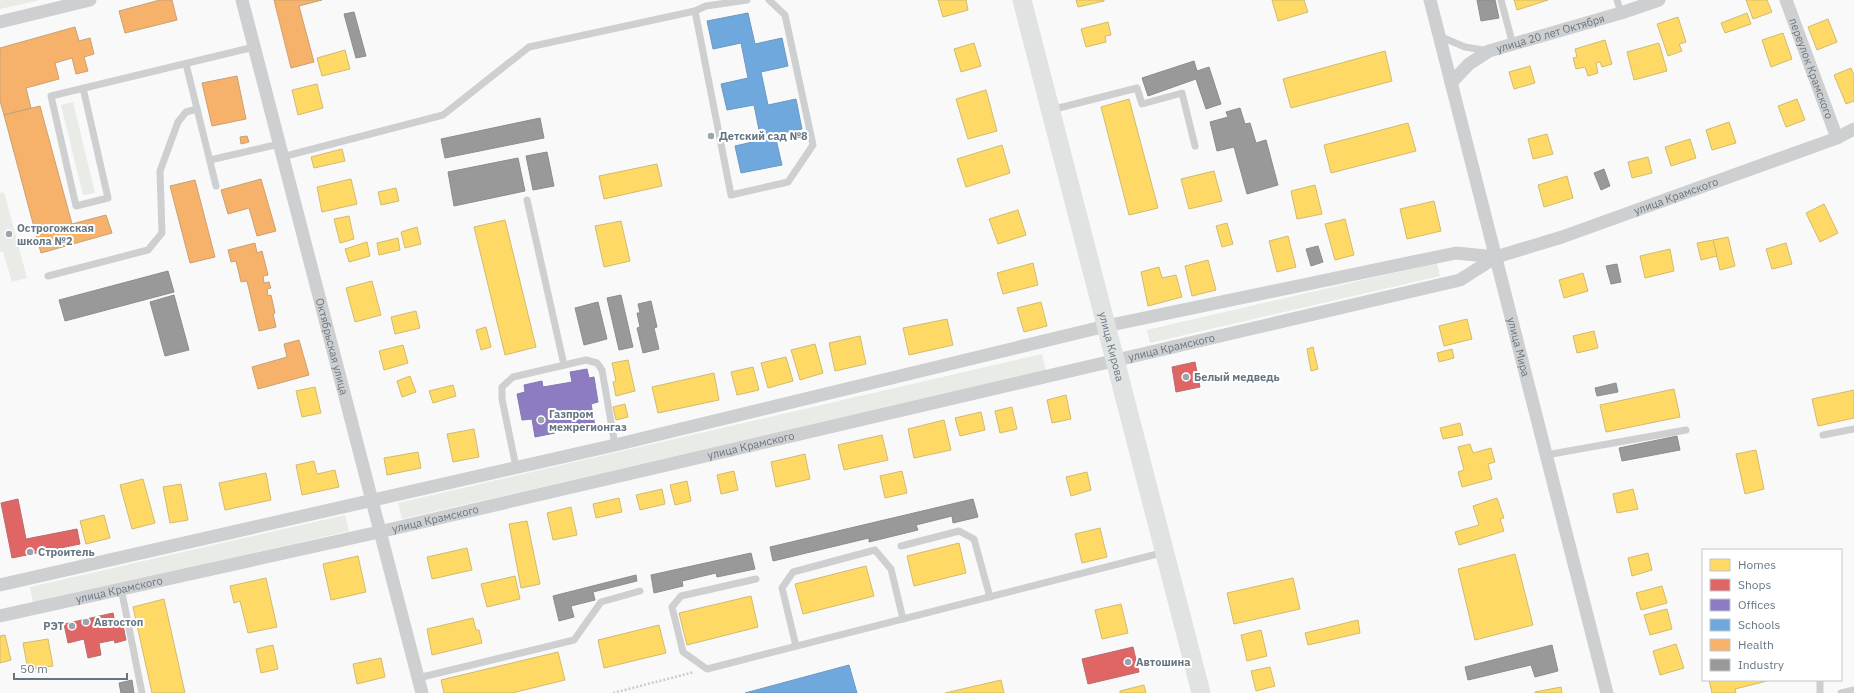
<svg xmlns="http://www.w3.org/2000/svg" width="1854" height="693" viewBox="0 0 1854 693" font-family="'IBM Plex Sans',sans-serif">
  <rect width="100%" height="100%" fill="#f9f9f9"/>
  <!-- green -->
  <g fill="#e8ebe6">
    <polygon points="0,0 40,0 0,9"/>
    <polygon points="73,102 95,193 83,195 61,105"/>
    <polygon points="4,192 27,278 12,282 3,252 0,252 0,193"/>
    <polygon points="1437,263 1440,276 1150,343 1147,330"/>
    <polygon points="1042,354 1046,371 402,519 398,503"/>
    <polygon points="345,515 349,531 33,603 30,587"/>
  </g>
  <!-- homes -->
  <g fill="#ffd966" stroke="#d1bb6f">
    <polygon points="938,0 966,0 968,10 943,17"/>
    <polygon points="1076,0 1104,0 1104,1 1078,7"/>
    <polygon points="1272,0 1304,0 1308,12 1278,21"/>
    <polygon points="1514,0 1548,0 1517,10"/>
    <polygon points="1746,0 1767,0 1772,12 1753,19"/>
    <polygon points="1747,13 1751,24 1725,33 1721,23"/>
    <polygon points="1678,17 1686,42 1679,44 1682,51 1668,56 1657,24"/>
    <polygon points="1828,19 1837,42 1817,50 1808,27"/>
    <polygon points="1108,22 1111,35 1105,36 1106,42 1086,47 1081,29"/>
    <polygon points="1783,33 1792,59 1771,67 1762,40"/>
    <polygon points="1605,40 1612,64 1602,67 1600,62 1596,63 1598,73 1588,76 1585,67 1576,69 1573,58 1577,57 1575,49"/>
    <polygon points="974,43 981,66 961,72 954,49"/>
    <polygon points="1659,43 1667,71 1634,80 1627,52"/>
    <polygon points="345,50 350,69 322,76 317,58"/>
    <polygon points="1385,51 1392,81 1291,108 1283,79"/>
    <polygon points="1530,66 1535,83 1514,89 1509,72"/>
    <polygon points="1851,68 1854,75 1854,101 1846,104 1834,75"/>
    <polygon points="317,84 323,108 298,115 292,90"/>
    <polygon points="986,90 997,131 968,139 956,99"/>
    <polygon points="1129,99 1158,208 1129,215 1101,107"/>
    <polygon points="1797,99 1805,120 1786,127 1778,106"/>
    <polygon points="1729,122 1736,143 1712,150 1706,130"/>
    <polygon points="1408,123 1416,151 1331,173 1324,145"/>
    <polygon points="1547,134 1553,154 1533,159 1528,139"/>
    <polygon points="1690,139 1696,158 1671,166 1665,147"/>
    <polygon points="1002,145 1010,173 966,187 957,159"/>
    <polygon points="342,149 345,161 314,168 311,157"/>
    <polygon points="1648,157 1652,173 1632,178 1628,162"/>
    <polygon points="657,164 662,186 604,199 599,176"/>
    <polygon points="1214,171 1222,201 1189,209 1181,179"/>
    <polygon points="1567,176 1573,198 1544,207 1538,185"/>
    <polygon points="351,179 357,204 322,212 317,187"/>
    <polygon points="1315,185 1322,214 1297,219 1291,191"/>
    <polygon points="396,188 399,201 381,205 378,192"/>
    <polygon points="1434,201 1441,231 1407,239 1400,209"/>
    <polygon points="1824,204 1838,233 1820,242 1806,213"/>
    <polygon points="1018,210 1026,235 998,244 989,219"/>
    <polygon points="349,216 354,239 340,243 334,219"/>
    <polygon points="1345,219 1354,255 1335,260 1325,224"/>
    <polygon points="505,220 536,347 505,355 474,227"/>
    <polygon points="621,221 630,261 604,267 595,226"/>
    <polygon points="1227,223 1233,244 1222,247 1216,226"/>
    <polygon points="417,227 421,244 405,248 401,232"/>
    <polygon points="1288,236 1296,267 1277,272 1269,241"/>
    <polygon points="1728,237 1735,266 1720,270 1713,240"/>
    <polygon points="398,238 400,250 379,255 377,243"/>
    <polygon points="1713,240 1717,256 1701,260 1697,243"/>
    <polygon points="367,242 370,256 349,262 345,249"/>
    <polygon points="1786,243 1792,264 1772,269 1766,249"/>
    <polygon points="1670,249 1674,271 1645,278 1640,256"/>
    <polygon points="1208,260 1216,290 1192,296 1185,266"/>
    <polygon points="1033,263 1038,285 1003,294 997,273"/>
    <polygon points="1159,267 1162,278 1176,275 1182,297 1148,306 1141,272"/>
    <polygon points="1583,273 1588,291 1564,298 1559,280"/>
    <polygon points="372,281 381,315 355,322 346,288"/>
    <polygon points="1041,302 1047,326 1024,332 1017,308"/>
    <polygon points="416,311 420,328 395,334 391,317"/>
    <polygon points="947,319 953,345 909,355 903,328"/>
    <polygon points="1467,319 1472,339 1444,346 1439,326"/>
    <polygon points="486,327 491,347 481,350 476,330"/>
    <polygon points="1594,331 1598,348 1577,353 1573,336"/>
    <polygon points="860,336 866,364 835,371 829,343"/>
    <polygon points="815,344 823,373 800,380 791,350"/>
    <polygon points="403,345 408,363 384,370 379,351"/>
    <polygon points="1313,347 1318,369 1311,371 1307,349"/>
    <polygon points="1452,349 1454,358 1439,362 1437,353"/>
    <polygon points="786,357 793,381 768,388 761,363"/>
    <polygon points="628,360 635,391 616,396 613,382 616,381 612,363"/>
    <polygon points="753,367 759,390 737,395 731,372"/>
    <polygon points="714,373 719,400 658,413 652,387"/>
    <polygon points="410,376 416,392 402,397 397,381"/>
    <polygon points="453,385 456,396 433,403 429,391"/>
    <polygon points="315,387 321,413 302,417 296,391"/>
    <polygon points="1674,389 1680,417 1606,432 1600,405"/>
    <polygon points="1854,390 1854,418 1818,426 1812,399"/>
    <polygon points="1066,395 1071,419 1052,423 1047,400"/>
    <polygon points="625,404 628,417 616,420 613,407"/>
    <polygon points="1012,407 1017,429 1000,433 995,411"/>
    <polygon points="981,412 985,430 960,436 955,418"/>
    <polygon points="944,420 951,450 914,458 908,429"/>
    <polygon points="1460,423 1463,435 1443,439 1440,428"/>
    <polygon points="474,429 479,457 453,462 447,434"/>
    <polygon points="882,435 888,460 844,470 838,445"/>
    <polygon points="1470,444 1473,453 1491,448 1495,462 1488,464 1492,479 1462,487 1458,472 1464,470 1458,447"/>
    <polygon points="1756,450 1764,489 1745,494 1736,454"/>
    <polygon points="418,452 421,468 387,475 384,458"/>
    <polygon points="805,454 810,479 776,487 771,462"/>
    <polygon points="314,461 317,474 335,470 339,487 302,495 296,465"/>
    <polygon points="734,471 738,490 721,494 717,475"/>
    <polygon points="902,471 907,493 885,498 880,476"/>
    <polygon points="1087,472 1091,490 1071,496 1066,477"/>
    <polygon points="266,473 271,500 225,510 219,483"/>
    <polygon points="143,479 155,523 132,529 120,485"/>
    <polygon points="687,481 691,501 675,505 670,485"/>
    <polygon points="181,484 188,520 170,523 163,487"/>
    <polygon points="662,489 665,504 640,510 636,495"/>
    <polygon points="1633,489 1638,509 1617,513 1613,494"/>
    <polygon points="619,498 622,512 596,518 593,504"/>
    <polygon points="1497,498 1504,518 1500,519 1504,531 1459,545 1455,532 1479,525 1473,506"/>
    <polygon points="571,507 577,535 553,540 547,513"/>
    <polygon points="104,515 110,538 86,544 80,521"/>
    <polygon points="527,521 540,584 521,588 509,524"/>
    <polygon points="1100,528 1107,557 1082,563 1075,534"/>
    <polygon points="959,543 966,573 914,586 907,556"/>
    <polygon points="467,548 472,570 432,579 427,557"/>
    <polygon points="1648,553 1652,570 1632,576 1628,558"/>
    <polygon points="1515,554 1533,625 1475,640 1458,569"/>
    <polygon points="358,556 366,592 331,600 323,564"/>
    <polygon points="866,566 874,596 803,614 795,584"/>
    <polygon points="515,576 520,599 487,607 481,584"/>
    <polygon points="266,578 277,627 248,633 240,601 234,603 230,586"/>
    <polygon points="1293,578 1300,609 1234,624 1227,593"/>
    <polygon points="1662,586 1667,603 1641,610 1636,593"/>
    <polygon points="751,596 758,627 687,645 679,613"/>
    <polygon points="164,599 185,693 152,693 133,607"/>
    <polygon points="1121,604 1128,633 1102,639 1095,610"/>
    <polygon points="1667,609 1672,629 1650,635 1644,615"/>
    <polygon points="473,618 476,630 479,630 482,643 432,655 427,629"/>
    <polygon points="1358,620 1360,633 1308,645 1305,633"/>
    <polygon points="659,625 666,653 604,668 598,640"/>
    <polygon points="1261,630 1267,656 1247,661 1241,635"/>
    <polygon points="5,635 11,660 0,663 0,636"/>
    <polygon points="48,639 53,666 28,670 23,643"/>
    <polygon points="1676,644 1684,668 1660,675 1653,651"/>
    <polygon points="273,645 278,669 261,673 256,649"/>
    <polygon points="558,652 565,680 512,693 444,693 441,680"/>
    <polygon points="381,658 385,677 357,684 353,664"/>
    <polygon points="1270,667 1275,686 1256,691 1251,671"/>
    <polygon points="1001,680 1004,693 945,693"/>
    <polygon points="1709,680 1767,680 1767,681 1735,689 1736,693 1712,693"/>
    <polygon points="1144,685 1146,693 1120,693 1120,691"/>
    <polygon points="1561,687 1562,693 1535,693 1535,692"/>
  </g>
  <!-- shops -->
  <g fill="#e06666" stroke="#bb6b6f">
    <polygon points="1195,362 1200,387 1176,392 1172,367"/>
    <polygon points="18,499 26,539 77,529 80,544 12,558 1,503"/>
    <polygon points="113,613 116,627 123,625 126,640 115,643 114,640 99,643 101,655 88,658 84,639 68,643 64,624"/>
    <polygon points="1133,647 1139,672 1088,684 1082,659"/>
  </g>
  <!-- offices -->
  <polygon fill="#8e7cc3" stroke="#827ab0" points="587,369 589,378 594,377 598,402 591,404 595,426 572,430 570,423 554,426 555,433 535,437 532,419 522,420 517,394 525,392 524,385 542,381 543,387 572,382 570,372"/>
  <!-- schools -->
  <g fill="#6fa8dc" stroke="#6c99c1">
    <polygon points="748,13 755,44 782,38 788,66 761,72 768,105 796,99 802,129 775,135 782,165 741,173 735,146 761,140 754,105 727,110 721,84 748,78 741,43 713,49 707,21"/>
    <polygon points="849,665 857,693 745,693"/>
  </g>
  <!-- health -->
  <g fill="#f6b26b" stroke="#caa072">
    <polygon points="160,0 172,0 177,20 125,33 119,11"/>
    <polygon points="274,0 322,0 299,6 314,62 291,68"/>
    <polygon points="75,27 79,41 90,38 94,54 84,57 88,71 76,74 72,58 55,63 59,79 26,88 31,108 4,115 0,101 0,48"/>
    <polygon points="237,76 246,119 212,126 202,83"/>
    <polygon points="40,106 72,224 106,215 112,233 41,253 4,115"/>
    <polygon points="247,136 249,142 241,144 240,137"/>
    <polygon points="261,179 276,231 257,236 249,208 228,214 221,190"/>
    <polygon points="195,180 215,257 190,263 170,186"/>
    <polygon points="255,243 257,253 262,251 268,275 263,276 264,283 269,282 271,288 267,289 268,296 271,295 275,313 273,314 276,327 259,331 247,281 241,282 236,261 231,262 228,250"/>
    <polygon points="299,340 309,375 258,389 252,367 287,357 284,344"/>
  </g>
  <!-- industry -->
  <g fill="#999" stroke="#898e92">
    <polygon points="1477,0 1495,0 1499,18 1481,21"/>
    <polygon points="354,12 366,56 356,58 344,14"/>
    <polygon points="1194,61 1197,71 1209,67 1221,104 1206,109 1196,79 1148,96 1142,78"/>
    <polygon points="1240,108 1245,124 1250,123 1256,143 1266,140 1278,185 1247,194 1234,147 1217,151 1210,122 1228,117 1226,112"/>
    <polygon points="540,118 544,138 445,158 441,139"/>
    <polygon points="547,152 554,186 533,190 526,156"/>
    <polygon points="518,158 525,191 454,206 448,172"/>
    <polygon points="1604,169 1610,186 1601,190 1594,173"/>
    <polygon points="1318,246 1323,262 1311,266 1306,249"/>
    <polygon points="1617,264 1621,282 1611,284 1606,266"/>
    <polygon points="168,271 174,292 65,321 59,300"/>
    <polygon points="174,295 189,350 165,356 150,302"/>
    <polygon points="621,295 633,347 619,350 607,298"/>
    <polygon points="651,301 657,327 654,328 659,349 643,353 637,328 640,327 637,313 640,313 638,304"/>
    <polygon points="598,302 607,339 584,345 575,308"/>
    <polygon points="1616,383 1618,392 1597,396 1595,388"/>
    <polygon points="1677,436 1680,450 1622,461 1619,448"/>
    <polygon points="973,499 978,517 953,523 952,516 916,525 918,530 869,542 869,538 773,561 770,547"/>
    <polygon points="751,553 755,569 717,577 716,573 682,581 683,586 654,593 651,575"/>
    <polygon points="636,575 637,581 593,592 595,600 571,606 574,617 559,621 553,596"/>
    <polygon points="1552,645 1558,671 1535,677 1531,665 1468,680 1465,667"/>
    <polygon points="132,680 134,693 121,693 119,683"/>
  </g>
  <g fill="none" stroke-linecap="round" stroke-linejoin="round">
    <!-- path -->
    <polyline stroke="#cbcccd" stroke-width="2.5" stroke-dasharray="2 2" stroke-linecap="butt" points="613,693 694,672"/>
    <!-- lane -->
    <g stroke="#cecfd0" stroke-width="7">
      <polyline points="1501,0 1513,45"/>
      <polyline points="1617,0 1621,13"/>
      <polyline points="695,11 731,195 788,182 813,145 785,15 769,0"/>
      <polyline points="1439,36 1465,47 1489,51"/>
      <polyline points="186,64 216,186"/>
      <polyline points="83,88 108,198 76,206 51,96 254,47"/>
      <polyline points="1051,110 1137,88 1142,104 1182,93 1195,146"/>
      <polyline points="282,157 443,115 529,47 695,11 706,6 747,0"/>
      <polyline points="210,160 279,144"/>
      <polyline points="527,200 564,365"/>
      <polyline points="48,276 148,250 162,233 160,171 178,122 186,112 197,109"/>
      <polyline points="1823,435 1854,429"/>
      <polyline points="1546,455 1686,430"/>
      <polyline points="516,467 502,399 502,387 513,377 586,360 597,363 602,370 615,445"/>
      <polyline points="901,546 959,531 974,539 990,597"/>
      <polyline points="756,579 681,596 672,607 683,652 707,669 1165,552"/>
      <polyline points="121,588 142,693"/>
      <polyline points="796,646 782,588 793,572 875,550 891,569 903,619"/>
      <polyline points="418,678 574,640 601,602 640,591"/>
      <polyline points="1820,693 1820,680"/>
      <polyline points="1841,693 1854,690"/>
    </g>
    <!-- street -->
    <g stroke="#cecfd0" stroke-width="13">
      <path id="s1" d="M242 0 422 693"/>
      <path id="s2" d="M1430 0 1607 693"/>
      <path id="s3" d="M1786 0 1837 138"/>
      <polyline points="0,22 90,0"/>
      <path id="s4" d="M1451 83 1469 64 1489 51 1621 13 1659 0"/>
      <polyline points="0,585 615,445 1106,326 1456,253 1496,257"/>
      <path id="s5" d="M0 616 379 532 1460 280 1496 257 1562 237 1837 138 1854 129"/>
    </g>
    <!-- secondary -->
    <path stroke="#e1e2e2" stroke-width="19" id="s6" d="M1022 0 1201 693"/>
  </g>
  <!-- markers -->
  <g fill="#99a4ac" stroke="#fff" stroke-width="1.5">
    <circle cx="711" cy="136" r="4"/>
    <circle cx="9" cy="234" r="4"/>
    <circle cx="1186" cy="377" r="4"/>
    <circle cx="541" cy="420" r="4"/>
    <circle cx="30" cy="552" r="4"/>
    <circle cx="86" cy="622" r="4"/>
    <circle cx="72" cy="626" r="4"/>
    <circle cx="1128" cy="662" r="4"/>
  </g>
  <g text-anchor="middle" stroke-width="4" stroke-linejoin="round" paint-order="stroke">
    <!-- street labels -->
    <g font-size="11" fill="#657683" stroke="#fff">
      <text dy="4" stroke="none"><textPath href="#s4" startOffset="114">улица 20 лет Октября</textPath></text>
      <text dy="4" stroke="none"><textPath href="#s3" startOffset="73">переулок Крамского</textPath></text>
      <text dy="4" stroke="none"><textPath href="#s5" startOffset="1731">улица Крамского</textPath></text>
      <text dy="4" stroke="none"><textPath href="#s6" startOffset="358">улица Кирова</textPath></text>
      <text dy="4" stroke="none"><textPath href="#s2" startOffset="358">улица Мира</textPath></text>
      <text dy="4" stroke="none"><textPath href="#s1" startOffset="358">Октябрьская улица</textPath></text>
      <text dy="4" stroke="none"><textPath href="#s5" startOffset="1202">улица Крамского</textPath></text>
      <text dy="4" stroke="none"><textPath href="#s5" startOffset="770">улица Крамского</textPath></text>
      <text dy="4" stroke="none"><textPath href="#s5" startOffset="446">улица Крамского</textPath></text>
      <text dy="4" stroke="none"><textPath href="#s5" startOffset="122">улица Крамского</textPath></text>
    </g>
    <!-- poi labels -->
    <g font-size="11" font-weight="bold" fill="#657683" stroke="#fff" text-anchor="start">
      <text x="719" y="140">Детский сад №8</text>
      <text x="17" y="232">Острогожская<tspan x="17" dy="13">школа №2</tspan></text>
      <text x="1194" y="381">Белый медведь</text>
      <text x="549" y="418">Газпром<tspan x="549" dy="13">межрегионгаз</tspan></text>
      <text x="38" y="556">Строитель</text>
      <text x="94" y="626">Автостоп</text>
      <text x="64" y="630" text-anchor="end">РЭТ</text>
      <text x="1136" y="666">Автошина</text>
    </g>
  </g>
  <!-- legend -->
  <rect x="1702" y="549" width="140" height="132" fill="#ffffff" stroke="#c1c8cd"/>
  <rect x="1710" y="559" width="20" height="12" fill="#ffd966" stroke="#c1c8cd"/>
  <text x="1738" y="569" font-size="12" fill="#657683">Homes</text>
  <rect x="1710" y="579" width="20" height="12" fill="#e06666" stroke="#c1c8cd"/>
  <text x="1738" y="589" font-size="12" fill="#657683">Shops</text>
  <rect x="1710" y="599" width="20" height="12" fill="#8e7cc3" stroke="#c1c8cd"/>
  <text x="1738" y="609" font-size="12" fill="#657683">Offices</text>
  <rect x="1710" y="619" width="20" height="12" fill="#6fa8dc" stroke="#c1c8cd"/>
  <text x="1738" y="629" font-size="12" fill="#657683">Schools</text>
  <rect x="1710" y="639" width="20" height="12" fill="#f6b26b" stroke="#c1c8cd"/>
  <text x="1738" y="649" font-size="12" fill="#657683">Health</text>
  <rect x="1710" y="659" width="20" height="12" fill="#999999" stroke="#c1c8cd"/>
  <text x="1738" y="669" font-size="12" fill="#657683">Industry</text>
  <!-- scale -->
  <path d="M14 673v6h113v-6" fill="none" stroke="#657683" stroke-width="2"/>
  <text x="20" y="673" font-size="12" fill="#657683" stroke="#ffffff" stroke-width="3" paint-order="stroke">50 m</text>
</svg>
